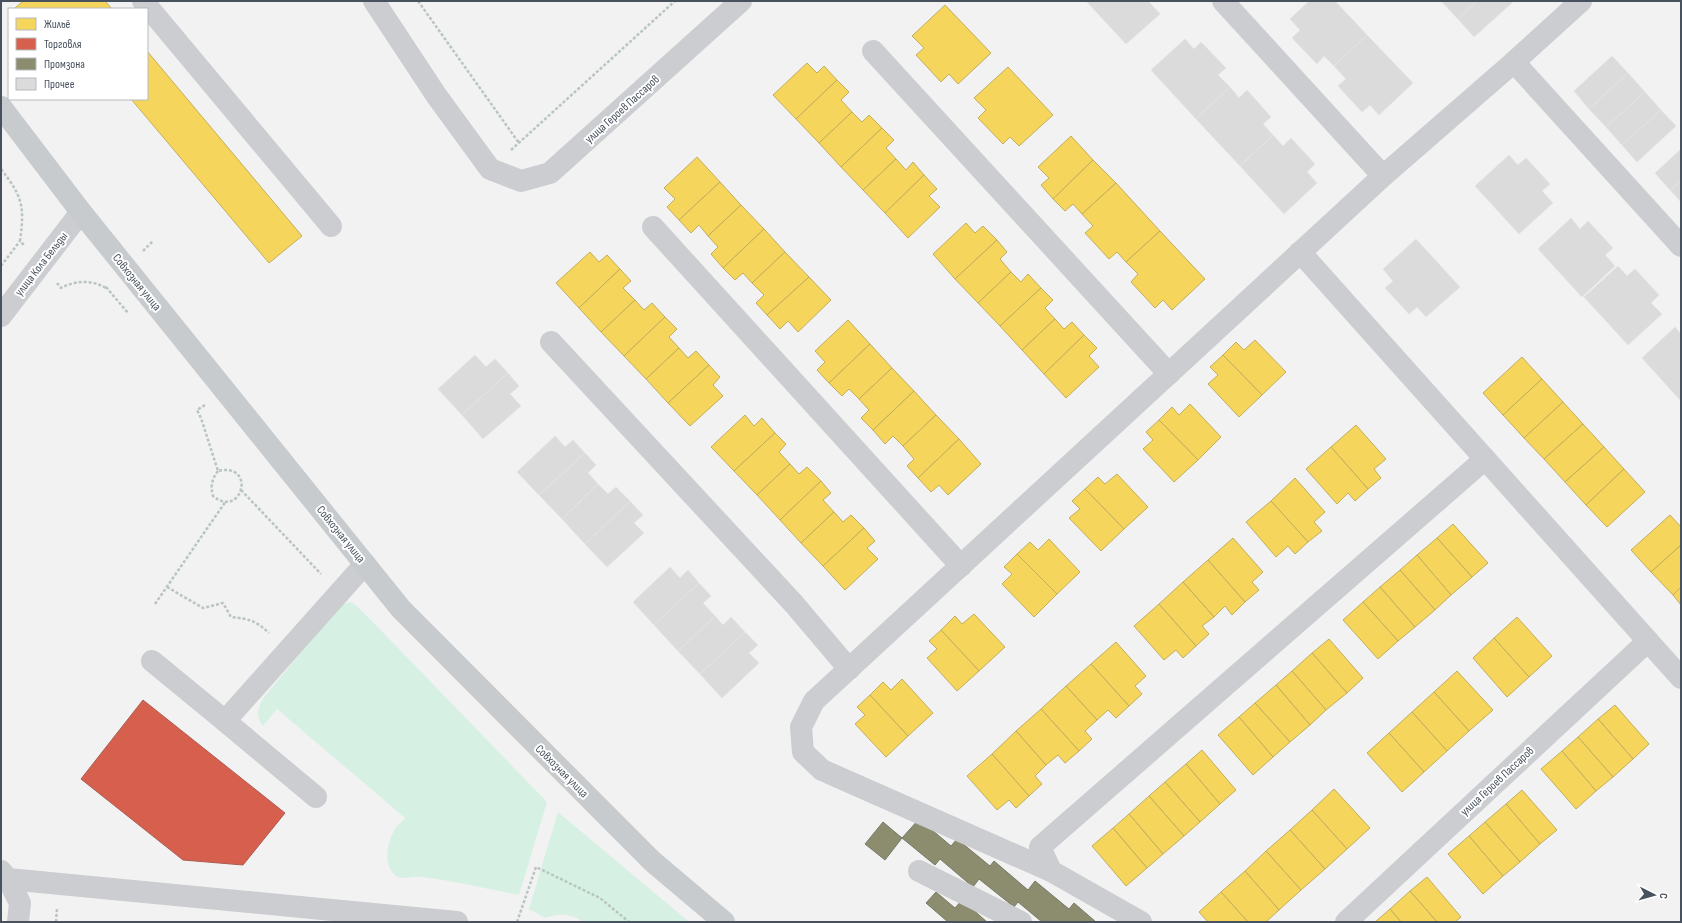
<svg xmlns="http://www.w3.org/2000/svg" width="1682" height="923" viewBox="0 0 1682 923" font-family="'Sofia Sans Condensed',sans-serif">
  <rect width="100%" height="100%" fill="#f2f2f2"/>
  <!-- green -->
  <g fill="#d6f1e3">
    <path d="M352 602 367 616 547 802 519 895C487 889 455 881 422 877 414 876 402 881 395 875 383 865 387 842 395 829 397 825 402 822 405 818L277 709 263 726C255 717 258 706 264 697L341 604Z"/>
    <path d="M558 812 689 922H583C572 913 557 913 545 918L529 909Z"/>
  </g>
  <!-- homes -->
  <g fill="#f6d55c" stroke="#c2ae5d">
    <polygon points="23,1 105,1 112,9 16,9 15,8"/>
    <polygon points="945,5 991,53 958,84 949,74 941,82 916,55 924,48 912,36"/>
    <polygon points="147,51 302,236 269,263 131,99 147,99"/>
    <polygon points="807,63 817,73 824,66 837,80 796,119 773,95"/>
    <polygon points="1008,67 1053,115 1019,146 1010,137 1003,144 978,118 986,110 974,98"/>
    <polygon points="837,80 849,92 841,100 852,112 819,143 796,119"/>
    <polygon points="852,112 862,122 869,115 882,128 841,167 819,143"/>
    <polygon points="882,128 894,140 886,148 896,159 863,190 841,167"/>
    <polygon points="1071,136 1093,160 1053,199 1041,185 1049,178 1038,167"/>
    <polygon points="697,157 720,182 679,220 667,207 675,199 664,188"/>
    <polygon points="896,159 906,170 913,162 924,175 885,213 863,190"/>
    <polygon points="1093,160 1116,183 1082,214 1073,204 1065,211 1053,199"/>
    <polygon points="924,175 937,189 929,196 940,207 908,238 885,213"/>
    <polygon points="720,182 741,205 708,236 699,225 691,233 679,220"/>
    <polygon points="1116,183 1160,231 1126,262 1117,252 1109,259 1085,233 1093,226 1082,214"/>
    <polygon points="741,205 764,229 723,268 711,254 718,247 708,236"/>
    <polygon points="966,223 975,233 983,226 997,240 955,279 933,254"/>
    <polygon points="764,229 785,252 752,283 743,273 735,280 723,268"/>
    <polygon points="1160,231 1205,279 1172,310 1163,300 1155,308 1131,282 1138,274 1126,262"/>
    <polygon points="997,240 1007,252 1000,259 1011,272 978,303 955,279"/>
    <polygon points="590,252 599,262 607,255 620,269 579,308 556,283"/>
    <polygon points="785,252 809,277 767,315 756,303 764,295 752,283"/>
    <polygon points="620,269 631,281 623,288 635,300 601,332 579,308"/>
    <polygon points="1011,272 1021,282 1028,274 1041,288 1000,326 978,303"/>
    <polygon points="809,277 831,300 798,332 788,321 780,329 767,315"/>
    <polygon points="1041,288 1053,300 1045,308 1055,319 1022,350 1000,326"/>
    <polygon points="635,300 644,310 652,303 665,317 624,356 601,332"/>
    <polygon points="665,317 677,329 669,337 679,348 646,379 624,356"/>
    <polygon points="1055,319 1064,329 1072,322 1084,335 1044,374 1022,350"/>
    <polygon points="848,320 870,344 829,383 817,370 825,362 815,351"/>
    <polygon points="1084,335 1097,348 1089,356 1099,367 1066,398 1044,374"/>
    <polygon points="1255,340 1286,372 1262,395 1223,355 1236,342 1244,350"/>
    <polygon points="870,344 892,368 859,399 849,389 842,396 829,383"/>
    <polygon points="679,348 688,358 696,351 709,365 668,403 646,379"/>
    <polygon points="1223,355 1262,395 1239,417 1208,384 1218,375 1210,367"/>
    <polygon points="1522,357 1542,379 1503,415 1483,393"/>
    <polygon points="709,365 720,377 713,385 723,396 690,426 668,403"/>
    <polygon points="892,368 914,391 873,430 861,418 869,410 859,399"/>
    <polygon points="1542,379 1563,402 1524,438 1503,415"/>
    <polygon points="914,391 936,415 903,446 893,436 885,444 873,430"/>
    <polygon points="1563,402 1583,424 1544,459 1524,438"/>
    <polygon points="1190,404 1221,437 1198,460 1159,420 1172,407 1179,415"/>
    <polygon points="745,415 754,426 762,418 775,433 734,471 711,447"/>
    <polygon points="936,415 959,439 918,478 907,466 914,459 903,446"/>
    <polygon points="1159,420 1198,460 1174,482 1143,449 1153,440 1146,432"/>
    <polygon points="1583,424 1604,447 1565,482 1544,459"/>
    <polygon points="1356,425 1386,459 1374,469 1381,478 1368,489 1331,447"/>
    <polygon points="775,433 786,444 779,452 790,464 757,495 734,471"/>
    <polygon points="959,439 981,464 948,495 939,485 931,492 918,478"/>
    <polygon points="1331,447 1368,489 1355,501 1348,493 1337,504 1306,469"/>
    <polygon points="1604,447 1624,469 1586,505 1565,482"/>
    <polygon points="790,464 799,474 807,467 821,481 780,520 757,495"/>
    <polygon points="1624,469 1645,492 1607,527 1586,505"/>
    <polygon points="1117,474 1148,507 1124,529 1085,489 1098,477 1105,484"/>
    <polygon points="1295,478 1325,512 1314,522 1322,531 1308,542 1271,501"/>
    <polygon points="821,481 831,493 823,500 834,512 801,543 780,520"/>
    <polygon points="1085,489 1124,529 1101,551 1069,518 1080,509 1072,501"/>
    <polygon points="1271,501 1308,542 1295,554 1288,546 1276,557 1246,522"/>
    <polygon points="834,512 843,522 851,515 864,528 823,566 801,543"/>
    <polygon points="1670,515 1681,527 1681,545 1651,572 1631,550"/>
    <polygon points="1453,524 1488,563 1472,577 1437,538"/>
    <polygon points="864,528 875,541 867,548 878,559 845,590 823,566"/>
    <polygon points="1233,538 1263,572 1252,582 1259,590 1245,602 1208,560"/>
    <polygon points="1437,538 1472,577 1451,595 1417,555"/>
    <polygon points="1049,539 1080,572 1057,594 1017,554 1030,542 1038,550"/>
    <polygon points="1681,545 1681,587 1673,595 1651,572"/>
    <polygon points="1017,554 1057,594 1034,617 1002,584 1012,574 1004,567"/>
    <polygon points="1417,555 1451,595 1435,610 1400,570"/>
    <polygon points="1208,560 1245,602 1232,615 1225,606 1214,617 1183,582"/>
    <polygon points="1400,570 1435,610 1415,627 1380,587"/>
    <polygon points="1183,582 1214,617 1202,626 1209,634 1196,646 1159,604"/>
    <polygon points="1380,587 1415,627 1398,641 1363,602"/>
    <polygon points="1681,587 1681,605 1673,595"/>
    <polygon points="1363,602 1398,641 1378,659 1343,620"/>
    <polygon points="1159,604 1196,646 1183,658 1176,650 1164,660 1134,626"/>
    <polygon points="974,614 1005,647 979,671 941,630 955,616 962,624"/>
    <polygon points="1517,617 1552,656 1529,677 1494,638"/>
    <polygon points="941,630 979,671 957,691 927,658 937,649 929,641"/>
    <polygon points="1494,638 1529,677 1507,697 1473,658"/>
    <polygon points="1329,639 1363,678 1347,693 1312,653"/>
    <polygon points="1116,642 1146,676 1135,686 1142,694 1129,706 1091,664"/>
    <polygon points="1312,653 1347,693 1326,710 1292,671"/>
    <polygon points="1091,664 1129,706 1116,718 1108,710 1097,720 1066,686"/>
    <polygon points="1292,671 1326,710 1310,725 1276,685"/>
    <polygon points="1457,671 1493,710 1469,731 1434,692"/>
    <polygon points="902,679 933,713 908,736 870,695 883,682 891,690"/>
    <polygon points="1276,685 1310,725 1290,742 1255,703"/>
    <polygon points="1066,686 1097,720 1085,731 1092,739 1079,751 1041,709"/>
    <polygon points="1434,692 1469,731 1447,751 1412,712"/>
    <polygon points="870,695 908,736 886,757 855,724 865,715 857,707"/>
    <polygon points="1255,703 1290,742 1273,757 1239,717"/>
    <polygon points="1615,705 1649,744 1633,759 1598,719"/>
    <polygon points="1041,709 1079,751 1065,763 1058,755 1046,765 1016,731"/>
    <polygon points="1412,712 1447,751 1424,772 1389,733"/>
    <polygon points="1239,717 1273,757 1253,775 1218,735"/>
    <polygon points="1598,719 1633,759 1613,777 1578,737"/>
    <polygon points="1016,731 1046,765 1035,776 1042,784 1029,796 992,754"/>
    <polygon points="1389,733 1424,772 1402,792 1367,753"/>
    <polygon points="1578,737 1613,777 1596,791 1562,751"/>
    <polygon points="1202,750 1236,790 1220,804 1186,764"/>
    <polygon points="1562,751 1596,791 1576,809 1541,769"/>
    <polygon points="992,754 1029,796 1016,808 1009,800 997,810 967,776"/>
    <polygon points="1186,764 1220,804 1200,822 1165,782"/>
    <polygon points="1165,782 1200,822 1184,836 1149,796"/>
    <polygon points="1334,789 1370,828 1347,849 1312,810"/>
    <polygon points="1522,790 1557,830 1540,844 1506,804"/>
    <polygon points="1149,796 1184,836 1163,854 1129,814"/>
    <polygon points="1506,804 1540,844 1520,862 1485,822"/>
    <polygon points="1312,810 1347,849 1325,869 1290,830"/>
    <polygon points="1129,814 1163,854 1147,868 1113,828"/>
    <polygon points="1485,822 1520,862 1503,876 1469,836"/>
    <polygon points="1113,828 1147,868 1126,886 1092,846"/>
    <polygon points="1290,830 1325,869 1301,890 1266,851"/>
    <polygon points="1469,836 1503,876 1483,894 1448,854"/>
    <polygon points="1266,851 1301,890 1279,910 1245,871"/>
    <polygon points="1245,871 1279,910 1266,922 1248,922 1221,892"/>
    <polygon points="1427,877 1461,917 1455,922 1437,922 1410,891"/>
    <polygon points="1410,891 1437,922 1401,922 1390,909"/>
    <polygon points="1221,892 1248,922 1208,922 1199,912"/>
    <polygon points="1390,909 1401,922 1375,922"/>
  </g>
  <!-- shops -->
  <polygon fill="#d6604d" stroke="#ab5c52" points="143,700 285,813 243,865 183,860 81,779"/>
  <!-- industry -->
  <g fill="#8c8c6e" stroke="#787b6a">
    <polygon points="919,819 951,846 957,839 990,866 994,861 1028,890 1035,881 1069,909 1074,903 1096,922 1042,922 1018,902 1014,907 979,879 973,887 940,859 935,865 902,838"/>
    <polygon points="883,822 902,838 885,860 865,844"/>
    <polygon points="936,892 955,908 962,900 987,922 948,922 926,903"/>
  </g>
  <!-- building -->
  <g fill="#dbdbdc" stroke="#e3e4e5">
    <polygon points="1086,1 1151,1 1149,2 1160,14 1126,44"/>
    <polygon points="1309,1 1335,1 1367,35 1334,66 1324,56 1317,64 1292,38 1300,30 1290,19"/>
    <polygon points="1441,1 1478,1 1458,19"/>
    <polygon points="1478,1 1513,2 1474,37 1458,19"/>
    <polygon points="1367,35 1413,83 1379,115 1370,105 1362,112 1338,86 1346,79 1334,66"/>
    <polygon points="1185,39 1194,49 1201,42 1226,68 1218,75 1230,87 1196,119 1151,70"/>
    <polygon points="1612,56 1628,73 1589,109 1574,91"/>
    <polygon points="1628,73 1645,92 1606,127 1589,109"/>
    <polygon points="1230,87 1239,98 1247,90 1271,117 1263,124 1273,135 1240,166 1196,119"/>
    <polygon points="1645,92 1661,110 1622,145 1606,127"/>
    <polygon points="1661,110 1676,126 1637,162 1622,145"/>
    <polygon points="1273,135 1283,146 1291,138 1315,164 1307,172 1317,183 1284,214 1240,166"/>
    <polygon points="1681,149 1681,181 1670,190 1655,173"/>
    <polygon points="1509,155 1518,165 1526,158 1550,184 1542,191 1553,203 1519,234 1475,186"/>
    <polygon points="1681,181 1681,202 1670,190"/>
    <polygon points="1571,218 1580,229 1588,221 1613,248 1605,255 1615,266 1582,297 1538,249"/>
    <polygon points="1416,239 1460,287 1426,317 1417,307 1409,314 1385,288 1393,281 1383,269"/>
    <polygon points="1618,266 1627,276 1635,269 1659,295 1651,303 1662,314 1628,345 1584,297"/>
    <polygon points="1675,327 1681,334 1681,401 1642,358"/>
    <polygon points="475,355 486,367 495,359 508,373 462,415 438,389"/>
    <polygon points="508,373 519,386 510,394 521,406 483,439 462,415"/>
    <polygon points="555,436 565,447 573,440 585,453 539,495 517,472"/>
    <polygon points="585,453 596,465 588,473 598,484 562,519 539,495"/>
    <polygon points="598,484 608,494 616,487 630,501 585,544 562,519"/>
    <polygon points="630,501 643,515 634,523 644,533 607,567 585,544"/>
    <polygon points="670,567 680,578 688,570 699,583 654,625 633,602"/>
    <polygon points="699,583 711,596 703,603 715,616 678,651 654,625"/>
    <polygon points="715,616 723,625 731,617 745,632 700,674 678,651"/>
    <polygon points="745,632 758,645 749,653 759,663 722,698 700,674"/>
  </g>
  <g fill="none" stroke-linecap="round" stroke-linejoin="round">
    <!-- path -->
    <g stroke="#b9c5c2" stroke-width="2.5" stroke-dasharray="3 2" stroke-linecap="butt">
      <polyline points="418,1 519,143"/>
      <polyline points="511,150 675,1"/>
      <path d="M1 169C22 196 25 206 20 241L25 246"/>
      <polyline points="143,251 153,241"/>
      <polyline points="1,266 20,241"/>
      <path d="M57 283 61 288C76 280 92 280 106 288L107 287"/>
      <polyline points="106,287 128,313"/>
      <path d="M205 405 197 410 201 418 218 471C257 462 242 520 213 496 210 486 212 479 218 471"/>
      <polyline points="241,490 321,574"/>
      <path d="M167 587 203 608 223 603 231 617C249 619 255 620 269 633"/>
      <polyline points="155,604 226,501"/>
      <polyline points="56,922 57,909"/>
      <polyline points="517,922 536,867 600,898 629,922"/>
    </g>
    <!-- minor -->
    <g stroke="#cbcdd0" stroke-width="22">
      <polyline points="143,1 331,226"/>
      <polyline points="374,1 436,95 490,169 521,181 550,173 741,1"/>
      <polyline points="1223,1 1383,176"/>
      <polyline points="873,51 1169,374"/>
      <polyline points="1514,62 1681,246"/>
      <polyline points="653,227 961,566"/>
      <polyline points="1300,252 1681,678"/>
      <polyline points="1,316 81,212"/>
      <polyline points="551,342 794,604 849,669"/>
      <polyline points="152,661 225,721"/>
      <polyline points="316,797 225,721 365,564"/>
      <polyline points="1,871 8,879 20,903 18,922"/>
      <polyline points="919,871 1021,922"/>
      <polyline points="1051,871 822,770 803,752 801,727 814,701 1383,176 1514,62 1581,1"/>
      <polyline points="8,879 457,922"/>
      <polyline points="1141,922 1051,871 1040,847 1485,459"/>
      <polyline points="1346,922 1648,641"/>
    </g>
    <!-- major -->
    <polyline stroke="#c8cbce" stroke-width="22" points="1,107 81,212 401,609 652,861 724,922"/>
  </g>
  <g text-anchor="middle" stroke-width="4" stroke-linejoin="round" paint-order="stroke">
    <!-- street labels -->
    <g font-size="12" fill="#48525f" stroke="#fff">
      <text transform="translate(622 109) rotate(-42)" y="4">улица Героев Пассаров</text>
      <text transform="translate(41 264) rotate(-52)" y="4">улица Кола Бельды</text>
      <text transform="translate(137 282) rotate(51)" y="4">Совхозная улица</text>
      <text transform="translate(341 534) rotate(51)" y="4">Совхозная улица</text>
      <text transform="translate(562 771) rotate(45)" y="4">Совхозная улица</text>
      <text transform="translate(1497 781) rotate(-43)" y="4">улица Героев Пассаров</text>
    </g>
  </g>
  <!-- border -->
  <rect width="1682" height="923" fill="none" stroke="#48525f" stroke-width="4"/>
  <!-- legend -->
  <rect x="8" y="8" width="140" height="92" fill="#ffffff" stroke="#b6babf"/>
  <rect x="16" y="18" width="20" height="12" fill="#f6d55c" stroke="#b6babf"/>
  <text x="44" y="28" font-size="12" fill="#48525f">Жильё</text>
  <rect x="16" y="38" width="20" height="12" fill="#d6604d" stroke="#b6babf"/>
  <text x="44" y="48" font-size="12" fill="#48525f">Торговля</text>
  <rect x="16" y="58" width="20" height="12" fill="#8c8c6e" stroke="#b6babf"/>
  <text x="44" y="68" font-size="12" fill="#48525f">Промзона</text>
  <rect x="16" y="78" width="20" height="12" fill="#dbdbdc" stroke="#b6babf"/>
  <text x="44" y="88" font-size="12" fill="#48525f">Прочее</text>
  <!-- north arrow -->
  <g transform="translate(1654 895) rotate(96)" stroke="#ffffff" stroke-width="3" paint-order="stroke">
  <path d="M0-3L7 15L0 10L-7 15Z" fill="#48525f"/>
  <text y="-6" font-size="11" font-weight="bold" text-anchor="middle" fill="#48525f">С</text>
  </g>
</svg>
